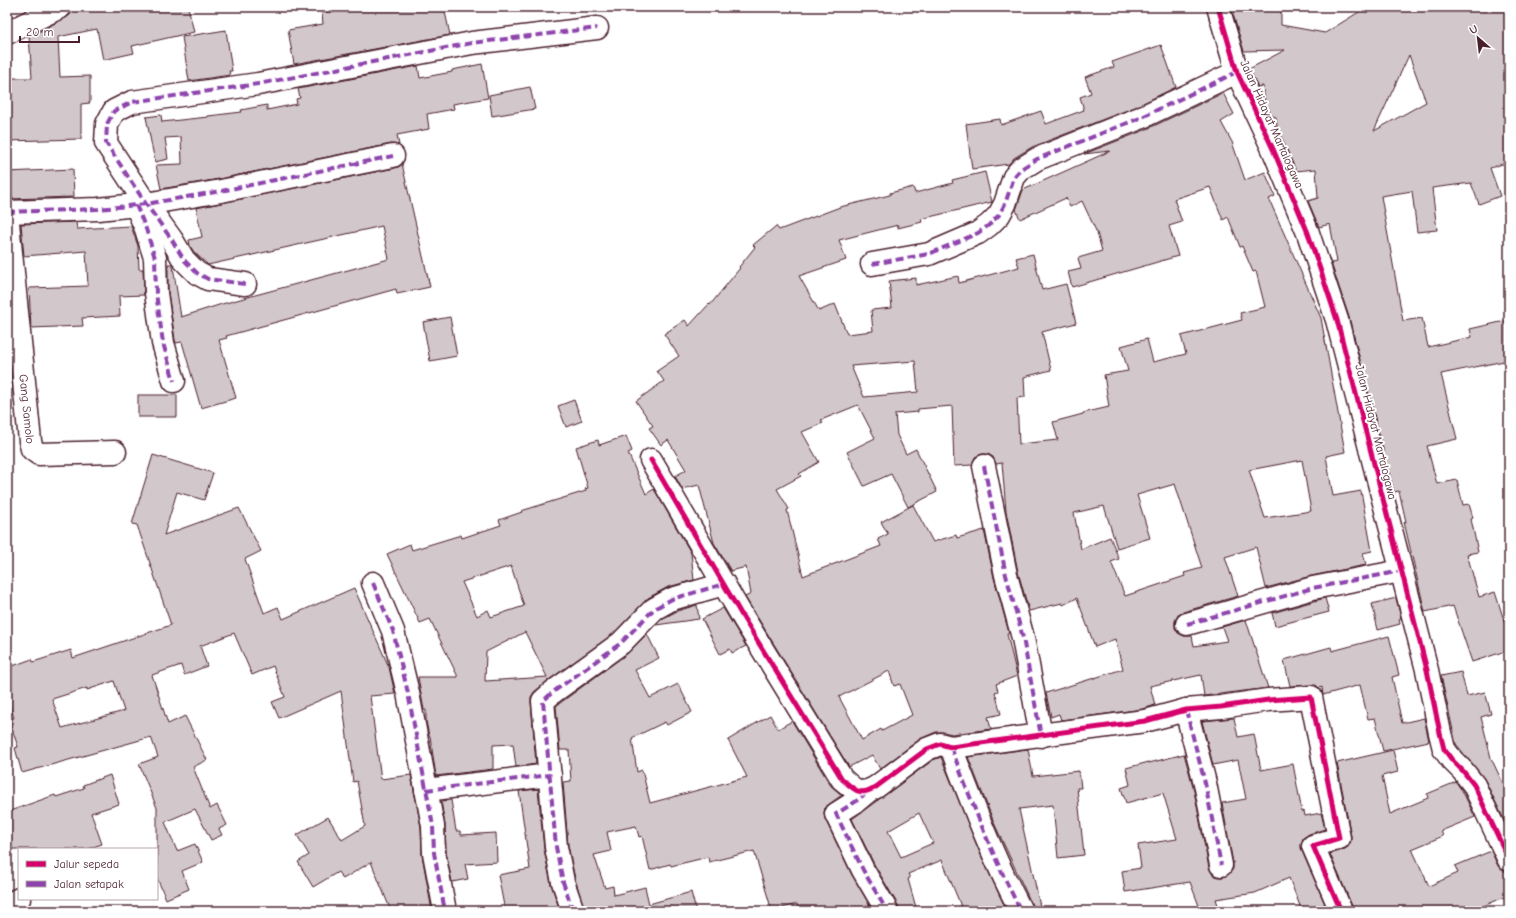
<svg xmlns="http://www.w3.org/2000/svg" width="1516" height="918" viewBox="0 0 1516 918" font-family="'Comic Neue',sans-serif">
  <rect width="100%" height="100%" fill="#fff"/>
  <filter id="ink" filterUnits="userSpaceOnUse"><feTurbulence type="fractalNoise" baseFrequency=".025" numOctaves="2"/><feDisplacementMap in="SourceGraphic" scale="8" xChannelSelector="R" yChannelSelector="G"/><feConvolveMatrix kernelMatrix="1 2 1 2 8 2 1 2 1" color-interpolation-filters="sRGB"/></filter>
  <g filter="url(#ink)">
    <!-- building -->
    <g fill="#d2c7cb" stroke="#4a1f2b" fill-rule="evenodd">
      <polygon points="72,7 188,7 194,32 132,46 134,53 103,60 97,29 58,37 60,77 90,76 90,103 81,104 81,139 7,141 7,78 32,78 29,36 39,31 44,31 43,29 66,18 71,14"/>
      <polygon points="356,7 444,7 450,35 294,64 288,30 323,24 322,13"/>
      <path d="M1367 7H1509V162L1490 168 1500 196 1479 204 1471 183 1432 188 1437 230 1417 232 1412 191 1381 196 1403 321 1422 318 1428 347 1472 337 1470 329 1509 320V360L1441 374 1457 439 1427 446 1437 484 1457 480 1463 505 1469 504 1473 518 1471 519 1478 552 1467 554 1479 597 1495 592 1509 636V650L1472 662 1453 606 1425 612 1404 522H1406L1399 491 1394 492 1349 317 1331 263 1337 262 1330 224 1319 227 1308 201 1318 198 1316 169 1296 171 1277 127 1276 117 1272 116 1265 102 1263 86 1258 87 1249 69 1285 50 1244 51 1232 11 1281 8V25L1325 33ZM1409 55 1426 102 1374 131Z"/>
      <polygon points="226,30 232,71 229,71 230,75 189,81 182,37"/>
      <polygon points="1161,45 1176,87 1135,107 1032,147 1014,158 1009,164 972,169 966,124 1000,119 1001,125 1041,111 1046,124 1084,110 1080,97 1091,93 1085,77 1114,67 1112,62"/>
      <polygon points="482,64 488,98 453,104 454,109 427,114 429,129 397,135 399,145 391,144 219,179 161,189 156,165 182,164 181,137 165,138 168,159 155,162 146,117 161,115 162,122 208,117 208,116 242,112 241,110 267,105 267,110 297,104 296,99 300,98 298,89 418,66 420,78 452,72 452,70"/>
      <polygon points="530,87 535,109 492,116 489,95"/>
      <path d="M1223 93 1234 114 1221 122 1232 142 1245 180 1265 172 1275 196 1269 199 1321 318 1345 452 1326 456 1333 496 1361 491 1372 551 1363 553 1366 565 1311 576 1266 588 1256 547 1225 557 1238 596 1183 612 1178 615 1175 621V628L1178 633 1184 636H1192L1194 646 1227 641 1222 627 1246 620 1268 688 1204 696 1201 675 1150 686 1155 705 1143 709 1061 720 1059 714 1051 717 1046 693 1123 669 1115 639 1095 647 1077 598 1063 605 1062 603 1029 611 1018 572 1006 511 1002 463 996 464 993 457 988 454H982L975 457 972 465 954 466 952 406 918 409V412L895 414 897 435 906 454 916 449 937 492 908 507 891 474 864 486 847 452 875 438 858 405 821 420 823 423 802 432 819 462 799 474 801 476 777 489 789 509 787 510 803 576 881 546 878 539 888 534 881 522 913 505 933 542 956 535 957 538 984 530 994 578 1009 633 1007 634 1017 676 996 684 998 691 995 692 1001 714 988 717 991 729 952 734 943 732H936L920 739 880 769 872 755 849 767 745 597 751 594 746 567 731 571 714 543 699 485 682 489 675 476 686 470 668 440 661 445 649 428 653 426 636 401 664 381 657 371 679 356 664 334 685 320 689 326 709 304 710 305 740 268 739 267 755 247 753 245 776 226 779 230 840 207 890 195V193L913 187 915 193 953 183 952 180 985 172 992 202 921 219 922 222 898 228V225L839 240 846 260 799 276 819 311 835 304 847 334 873 331 871 310 892 308 889 281 916 278V285L958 276 959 283 1019 267 1016 258 1033 254 1042 290 1066 284 1076 323 1042 332 1051 370 1024 377 1025 397 1017 398 1019 444 1058 440 1053 422 1083 414V413L1109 407 1104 375 1128 371 1121 346 1147 339 1153 362 1186 354 1181 336 1242 320 1240 313 1265 307 1256 271 1253 272 1242 246 1240 247 1228 217 1223 220 1210 187 1174 199 1182 222 1169 226 1178 256 1072 287 1068 272 1081 269 1078 258 1102 251 1097 233 1082 201 1070 207 1066 198 1020 219 1016 210 1023 190 1110 151 1084 154 1145 130ZM915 361 918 392 864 397 851 366ZM1302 460 1311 511 1265 518 1249 470ZM1175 484 1202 568 1184 573 1185 576 1125 596 1111 562 1119 559 1110 537 1081 549 1074 513 1104 506 1117 548 1150 538 1137 495ZM889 671 894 686 900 684 912 715 882 731 881 729 862 740 839 697Z"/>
      <polygon points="402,164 430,287 397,294 396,289 226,336 227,338 219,340 236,398 201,408 182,342 176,343 175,340 168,292 168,264 172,264 173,266 181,317 222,304 389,259 382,226 208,265 194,252 190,246 189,240 202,237 196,208 395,168"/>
      <polygon points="73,169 74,197 8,199 7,172"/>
      <polygon points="76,222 77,229 131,226 138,246 139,269 143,269 144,295 119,296 120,316 82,318 83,326 31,328 29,288 88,286 86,251 24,256 21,224"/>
      <polygon points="450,317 457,356 430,361 423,322"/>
      <rect x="138" y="395" width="39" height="22"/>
      <polygon points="574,400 582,421 566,427 558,406"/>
      <path d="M626 436 632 451 628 453 646 494 654 489 691 553 694 580 668 587 648 598 613 634 546 682 534 692 531 697V702L536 764 516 767 513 744 493 745V769L436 776 430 736H429L426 721V710H424L418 677H458L430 619 420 623 387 554 410 544 412 550 461 535 462 538 501 525 499 520 522 512 521 511 586 491 585 489 588 488 576 447 598 440 599 445ZM511 566 524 606 491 617 488 610 477 616 462 582ZM525 632 547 677 485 681 486 652Z"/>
      <path d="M153 455 213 473 204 500 177 492 164 535 239 508 261 551 245 559 264 613 278 607 283 619 354 588 389 667 395 694 370 696 381 779 411 775 421 827 422 855 432 911H391L371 862 343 879 338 872 313 887 298 862 309 855 297 835 328 817 342 840 365 826 357 781 353 782 341 691 279 718 272 702 285 697 273 666 252 675 234 633 200 646 207 666 184 675 181 665 152 675 168 724 185 716 207 760 193 767 210 809 217 805 227 825 219 829 222 835 211 840 195 809 165 822 177 851 195 844 203 862 182 871 189 889 166 899 157 878V808L139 764 158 757 151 737 22 773 15 748 18 747 9 719 14 718 7 696V668L32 659 33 662 71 650 73 658 171 625 137 525 132 524ZM114 681 124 711 62 728 52 699 87 688V690Z"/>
      <polygon points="1325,598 1329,612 1275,626 1272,613"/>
      <polygon points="1396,598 1401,618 1399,619 1400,624 1378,630 1372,604"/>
      <polygon points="697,605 699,619 656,625 662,619 677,611"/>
      <polygon points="723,608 746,646 732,653 730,649 720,654 702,619"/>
      <polygon points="647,634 659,658 635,670 650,698 678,684 692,712 667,725 665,722 632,738 637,772 642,770 650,803 747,777 728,740 770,715 778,729 792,721 831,786 842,795 825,807 824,813 825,819 852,875 873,911 798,911 797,904 772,911 754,851 709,862 708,857 671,866 670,864 650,870 642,836 639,837 636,826 607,832 611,851 594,855 605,888 613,886 614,895 645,887 649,904 691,892 696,911 585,911 575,879 568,845 563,782 571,781 569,750 560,750 556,706 628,653"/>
      <polygon points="1389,636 1399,675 1392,677 1402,723 1424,718 1429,741 1383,751 1375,718 1368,719 1360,685 1323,695 1322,687 1319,688 1316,685 1290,686 1284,660 1331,647 1332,651"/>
      <polygon points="1461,672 1467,696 1485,692 1491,714 1481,717 1491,758 1509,796 1509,830 1485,780 1456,744 1441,676"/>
      <polygon points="1234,718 1238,737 1254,734 1261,770 1293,764 1302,812 1304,811 1305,816 1321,813 1325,829 1309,834 1303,838 1301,845 1302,851 1325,904 1309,911 1302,911 1289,878 1255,893 1216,899 1220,911 1201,911 1190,882 1125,892 1122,871 1141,868 1138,845 1177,839 1163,793 1126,803 1121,788 1130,785 1126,768 1149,762 1149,763 1184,754 1193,786 1209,868 1212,873 1217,877 1224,877 1229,874 1233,869 1233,863 1222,803 1246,799 1238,760 1213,765 1202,721"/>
      <polygon points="1028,749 1033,776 1079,771 1081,788 1077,788 1084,855 1058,858 1053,805 1019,809 1041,911 1033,911 1032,905 995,825 968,757"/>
      <polygon points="1393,750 1398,772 1382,776 1390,814 1428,798 1427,794 1456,782 1463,792 1475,817 1441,831 1443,836 1412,849 1429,886 1458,873 1455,866 1491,851 1498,866 1502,870 1509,872 1509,895 1472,911 1353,911 1352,906 1330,854 1343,850 1348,847 1351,841 1351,836 1337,763"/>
      <path d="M941 757 981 855 1007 911H963L942 860 908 874 910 878 908 879 917 911H899L898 905 874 864 852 819 933 760ZM919 813 933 843 901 857 888 831Z"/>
      <polygon points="110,775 119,804 91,813 102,844 87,849 7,849 7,812 55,795 56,797 84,788 83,785"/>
      <polygon points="538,789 544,849 551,884 560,911 539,911 537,907 517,911 505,911 498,875 530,869 519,791"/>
      <polygon points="451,800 456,831 460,831 461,835 496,833 497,862 465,864 468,879 452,882 446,852 445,825 441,801"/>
    </g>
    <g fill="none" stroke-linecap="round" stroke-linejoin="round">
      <!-- minor casing -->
      <g stroke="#4a1f2b" stroke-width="25">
        <g id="minor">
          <polyline points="1218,7 1237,72 1273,149 1308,233 1337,320 1427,670 1440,733 1444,749 1452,760 1463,771 1474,785 1509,860"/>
          <polyline points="7,33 60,7"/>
          <polyline points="136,205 146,229 155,258 156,293 163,343 174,381"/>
          <polyline points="7,212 98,209 146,204 221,191 393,156"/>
          <path id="s1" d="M7 213 30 441 32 449 39 454 115 452"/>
          <polyline points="872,264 929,254 978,233 989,225 999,215 1005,204 1014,177 1021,169 1037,159 1140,118 1237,72"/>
          <polyline points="245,284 208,279 197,273 184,260 172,240 146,204 106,143 107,124 114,111 132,102 258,84 472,43 597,28"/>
          <path d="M651 460 744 619 842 779C855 790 859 797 876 787L927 749 940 744 951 747 1145 721 1186 710 1221 707 1268 700 1311 697 1339 838 1313 846 1341 911"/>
          <polyline points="984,466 1006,575 1023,638 1041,736"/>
          <polyline points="373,583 393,631 408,693 433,826 434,853 445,911"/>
          <polyline points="1187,624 1313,588 1401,571"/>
          <polyline points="1186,710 1205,783 1221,865"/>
          <path d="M951 747C972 803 993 858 1021 911"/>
          <polyline points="426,790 550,775"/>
          <polyline points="867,792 855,802 836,814 863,870 887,911"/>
          <polyline points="7,905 19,899"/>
          <polyline points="573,911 563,882 556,847 543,701 553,692 621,643 654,609 672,599 724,584"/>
        </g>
      </g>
      <!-- minor -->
      <use href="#minor" stroke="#fff" stroke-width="22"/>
      <!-- quiet -->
      <g stroke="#8e44ad" stroke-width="4" stroke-dasharray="8 4" stroke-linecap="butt">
        <polyline points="136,205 146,229 155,258 156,293 163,343 174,381"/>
        <polyline points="7,212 98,209 146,204 221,191 393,156"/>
        <polyline points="872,264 929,254 978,233 989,225 999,215 1005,204 1014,177 1021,169 1037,159 1140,118 1237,72"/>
        <polyline points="245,284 208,279 197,273 184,260 172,240 146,204 106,143 107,124 114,111 132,102 258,84 472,43 597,28"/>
        <polyline points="984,466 1006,575 1023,638 1041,736"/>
        <polyline points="373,583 393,631 408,693 433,826 434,853 445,911"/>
        <polyline points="1187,624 1313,588 1401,571"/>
        <polyline points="1186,710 1205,783 1221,865"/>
        <path d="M951 747C972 803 993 858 1021 911"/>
        <polyline points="426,790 550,775"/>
        <polyline points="867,792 855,802 836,814 863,870 887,911"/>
        <polyline points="573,911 563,882 556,847 543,701 553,692 621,643 654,609 672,599 724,584"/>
      </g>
      <!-- cycleway casing -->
      <g stroke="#fff" stroke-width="8">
        <g id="cycleway">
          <polyline points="1218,7 1237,72 1273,149 1308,233 1337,320 1427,670 1440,733 1444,749 1452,760 1463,771 1474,785 1509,860"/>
          <path d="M651 460 744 619 842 779C855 790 859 797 876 787L927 749 940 744 951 747 1145 721 1186 710 1221 707 1268 700 1311 697 1339 838 1313 846 1341 911"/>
        </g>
      </g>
      <!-- cycleway -->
      <use href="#cycleway" stroke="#d6006c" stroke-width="5"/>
    </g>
  </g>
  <g text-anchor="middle" stroke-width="4" stroke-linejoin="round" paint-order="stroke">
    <!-- street labels -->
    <g font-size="12" fill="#4a1f2b" stroke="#fff">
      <text transform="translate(1272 124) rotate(66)" y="4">Jalan Hidayat Martalogawa</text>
      <text dy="4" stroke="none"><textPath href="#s1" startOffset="197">Gang Samolo</textPath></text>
      <text transform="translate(1376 432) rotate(76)" y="4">Jalan Hidayat Martalogawa</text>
    </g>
  </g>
  <!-- margin -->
  <rect width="1516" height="918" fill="none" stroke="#fff" stroke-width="24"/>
  <rect x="12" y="12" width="1492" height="894" fill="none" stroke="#4a1f2b" stroke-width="1.5" filter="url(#ink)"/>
  <!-- legend -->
  <rect x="18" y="848" width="140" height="52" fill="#ffffff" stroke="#b7a5aa"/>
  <rect x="26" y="861" width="20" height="6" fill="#d6006c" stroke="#b7a5aa"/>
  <text x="54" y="868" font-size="12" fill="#4a1f2b">Jalur sepeda</text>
  <rect x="26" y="881" width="20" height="6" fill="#8e44ad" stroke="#b7a5aa"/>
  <text x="54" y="888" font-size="12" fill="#4a1f2b">Jalan setapak</text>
  <!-- north arrow -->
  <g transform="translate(1478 38) rotate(332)" stroke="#ffffff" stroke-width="3" paint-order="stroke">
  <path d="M0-3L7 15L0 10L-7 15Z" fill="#4a1f2b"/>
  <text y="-6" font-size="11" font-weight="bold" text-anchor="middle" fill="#4a1f2b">U</text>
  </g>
  <!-- scale -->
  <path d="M20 36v6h59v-6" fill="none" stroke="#4a1f2b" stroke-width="2"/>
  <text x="26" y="36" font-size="12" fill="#4a1f2b" stroke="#ffffff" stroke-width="3" paint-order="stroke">20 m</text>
</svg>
